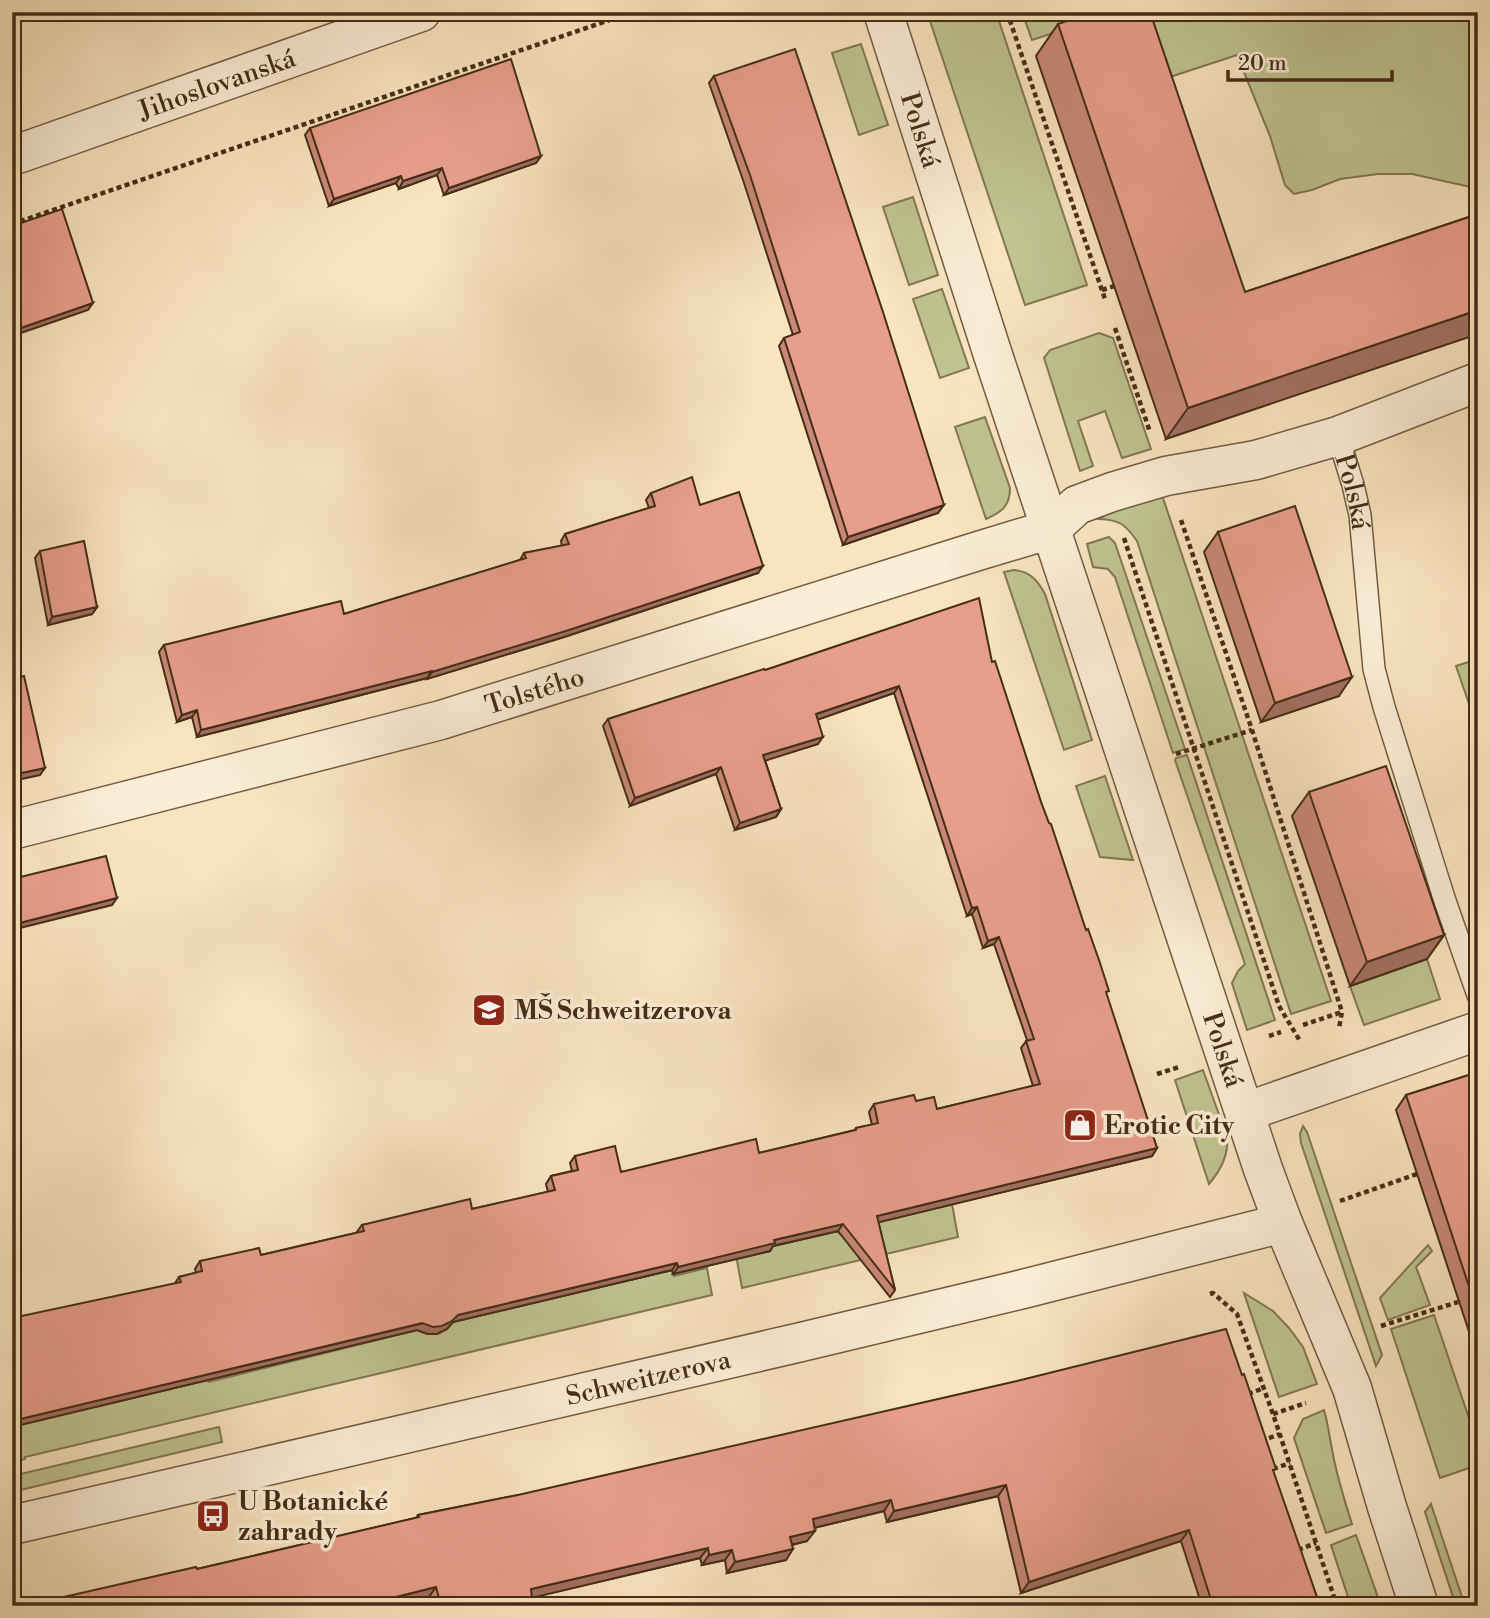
<svg xmlns="http://www.w3.org/2000/svg" width="1490" height="1618" viewBox="0 0 1490 1618" font-family="'Libre Bodoni',serif">
  <rect width="100%" height="100%" fill="#f9e4c0"/>
  <filter id="stains"><feTurbulence type="fractalNoise" baseFrequency=".00286" numOctaves="4"/><feColorMatrix values="0 0 0 0 .2 0 0 0 0 .09 0 0 0 0 .02 0 0 0 .5 -.17"/></filter>
  <radialGradient id="worn" r=".72"><stop offset=".6" stop-color="#630" stop-opacity="0"/><stop offset="1" stop-color="#630" stop-opacity=".3"/></radialGradient>
  <!-- green -->
  <g fill="#bfc491" stroke="#827853" stroke-width="2">
    <polygon points="927,12 996,12 1087,285 1025,305"/>
    <polygon points="1022,12 1118,12 1032,40"/>
    <polygon points="1135,12 1463,12 1478,26 1478,186 1475,188 1412,174 1378,174 1340,179 1312,190 1294,194 1285,185 1270,136 1237,55 1164,79"/>
    <polygon points="861,44 888,125 859,135 832,53"/>
    <polygon points="913,197 938,275 909,285 883,207"/>
    <polygon points="942,289 969,368 940,378 913,299"/>
    <polygon points="1099,333 1113,338 1151,449 1122,458 1105,411 1078,421 1093,466 1080,471 1044,358 1050,350"/>
    <path d="M985 417 1010 488C1010 506 1002 512 986 519L955 427Z"/>
    <path d="M1162 495 1331 1001 1291 1014 1137 541C1125 524 1120 520 1099 519L1108 513Z"/>
    <polygon points="1109,537 1115,543 1185,749 1173,753 1115,577 1108,569 1093,567 1087,544"/>
    <path d="M1014 570C1030 571 1038 581 1045 594L1092 740 1064 750 1004 572Z"/>
    <polygon points="1478,659 1478,730 1456,666"/>
    <polygon points="1187,755 1275,1020 1247,1030 1232,983 1238,971 1245,964 1175,760 1176,758"/>
    <polygon points="1105,776 1133,860 1100,857 1076,786"/>
    <polygon points="1427,959 1440,999 1364,1025 1350,986"/>
    <path d="M1203 1070 1227 1137C1229 1155 1220 1171 1209 1184L1175 1080Z"/>
    <polygon points="1303,1126 1307,1132 1382,1355 1376,1366 1301,1143 1300,1134"/>
    <polygon points="952,1204 958,1237 742,1288 736,1255 743,1257 769,1251 769,1247 836,1231 840,1234 867,1224"/>
    <polygon points="1428,1245 1432,1251 1416,1267 1430,1305 1388,1320 1380,1298"/>
    <path d="M707 1268 712 1295 25 1457V1459L12 1462V1427L207 1380 209 1382 417 1330C433 1338 439 1331 453 1322L672 1270 674 1276Z"/>
    <polygon points="1244,1293 1273,1311 1289,1328 1303,1347 1317,1384 1279,1397"/>
    <polygon points="1434,1315 1478,1445 1478,1465 1440,1478 1391,1329"/>
    <path d="M1324 1410C1328 1423 1329 1435 1332 1449 1336 1474 1344 1499 1352 1524L1326 1533 1294 1438 1303 1419Z"/>
    <polygon points="219,1427 222,1442 12,1492 12,1476"/>
    <polygon points="1431,1504 1465,1606 1456,1606 1425,1512"/>
    <polygon points="1356,1535 1381,1606 1351,1606 1331,1545"/>
  </g>
  <g fill="none" stroke-linecap="round" stroke-linejoin="round">
    <!-- service casing -->
    <g stroke="#725b40" stroke-width="24">
      <g id="service">
        <path id="s1" d="M1338 436 1353 485 1360 515 1374 669 1384 707 1445 901 1478 995"/>
      </g>
    </g>
    <!-- minor casing -->
    <g stroke="#725b40" stroke-width="41">
      <g id="minor">
        <path id="s2" d="M12 156 421 12"/>
        <path id="s3" d="M12 830 441 720 978 551 1051 529 1077 505 1112 492 1166 476 1256 460 1338 436 1478 382"/>
        <polyline points="1245,1112 1478,1031"/>
      </g>
    </g>
    <!-- tertiary casing -->
    <g stroke="#725b40" stroke-width="41">
      <g id="tertiary">
        <path id="s4" d="M883 12 993 355 1263 1169 1283 1223 1352 1388 1387 1507 1419 1606"/>
        <path id="s5" d="M12 1525 797 1343 1023 1289 1283 1223"/>
      </g>
    </g>
    <!-- path -->
    <g stroke="#452d15" stroke-width="4.5" stroke-dasharray="5 3.5" stroke-linecap="butt">
      <polyline points="1007,12 1105,299"/>
      <polyline points="12,224 633,12"/>
      <polyline points="1102,290 1118,285"/>
      <polyline points="1115,328 1150,432"/>
      <polyline points="1181,520 1252,730 1342,1012 1339,1028"/>
      <polyline points="1124,538 1279,1006 1300,1041"/>
      <polyline points="1176,754 1252,730"/>
      <polyline points="1303,1025 1342,1012"/>
      <polyline points="1269,1036 1281,1032"/>
      <polyline points="1157,1074 1179,1067"/>
      <polyline points="1340,1201 1417,1174"/>
      <polyline points="1210,1294 1213,1293 1237,1314 1273,1414 1337,1606"/>
      <polyline points="1381,1326 1458,1302"/>
      <polyline points="1248,1394 1264,1388"/>
      <polyline points="1273,1414 1306,1403"/>
      <polyline points="1261,1441 1280,1434"/>
      <polyline points="1273,1469 1290,1463"/>
      <polyline points="1298,1550 1316,1543"/>
      <polyline points="1469,1596 1473,1606"/>
    </g>
    <!-- service -->
    <use href="#service" stroke="#fbedd6" stroke-width="21"/>
    <!-- minor -->
    <use href="#minor" stroke="#fbedd6" stroke-width="38"/>
    <!-- tertiary -->
    <use href="#tertiary" stroke="#fbedd6" stroke-width="38"/>
  </g>
  <!-- wall -->
  <g fill="#c88878" stroke="#452d15" stroke-width="2">
    <polygon points="1459,12 1478,12 1478,28"/>
    <polygon points="1058,24 1245,292 1478,214 1166,439 1036,56"/>
    <polygon points="714,76 938,513 843,545 779,346 784,338 793,335 744,183 709,83"/>
    <polygon points="310,128 541,156 536,163 444,195 437,175 399,189 396,183 329,206 305,135"/>
    <polygon points="651,493 700,505 758,573 564,637 427,679 427,678 197,737 192,717 177,722 159,652 164,645 344,614 520,560 524,553 562,546 561,541 565,534 649,508 646,500"/>
    <polygon points="1218,532 1339,696 1261,722 1204,552"/>
    <polygon points="40,551 97,607 92,614 48,625 35,558"/>
    <polygon points="992,662 1041,802 1157,1148 1152,1156 878,1222 895,1290 890,1297 838,1231 773,1246 770,1251 673,1274 672,1270 453,1322 447,1329 437,1334 428,1334 417,1330 99,1406 179,1277 196,1273 195,1269 200,1261 261,1255 356,1233 362,1225 472,1209 548,1192 546,1184 551,1176 572,1171 570,1163 575,1156 621,1172 759,1153 855,1130 856,1128 872,1125 869,1112 874,1104 916,1101 937,1109 1033,1086 1021,1048 1027,1040 994,944 983,948 972,914 967,916 894,693 818,719 818,744 765,760 781,809 776,817 735,830 716,774 630,806 603,726 608,719 765,670"/>
    <polygon points="1309,792 1444,935 1427,959 1350,986 1292,816"/>
    <polygon points="1478,1072 1478,1359 1396,1110 1406,1095"/>
    <polygon points="1273,1473 1320,1606 1202,1606 1181,1541 1021,1593 998,1496 887,1522 884,1511 814,1528 807,1541 792,1545 786,1560 727,1573 725,1560 702,1565 700,1558 532,1597 533,1606 430,1606 428,1598 197,1569 416,1518 418,1515 518,1495"/>
  </g>
  <!-- shaded-wall -->
  <g fill="#a26f62" stroke="#452d15" stroke-width="2">
    <polygon points="541,156 536,163 444,195 449,188"/>
    <polygon points="442,168 437,175 399,189 403,181"/>
    <polygon points="401,176 396,183 329,206 334,199"/>
    <polygon points="93,303 88,310 12,336 12,331"/>
    <polygon points="1478,310 1478,334 1166,439 1188,408"/>
    <polygon points="944,505 938,513 843,545 848,537"/>
    <polygon points="763,566 758,573 564,637 427,679 432,672"/>
    <polygon points="97,607 92,614 48,625 52,617"/>
    <polygon points="432,671 427,678 197,737 201,730"/>
    <polygon points="1352,677 1339,696 1261,722 1275,703"/>
    <polygon points="899,686 894,693 811,722 816,714"/>
    <polygon points="197,710 192,717 177,722 182,715"/>
    <polygon points="823,737 818,744 758,763 763,755"/>
    <polygon points="721,767 716,774 630,806 635,798"/>
    <polygon points="45,768 40,775 12,781 12,775"/>
    <polygon points="781,809 776,817 735,830 740,823"/>
    <polygon points="117,898 112,905 12,930 12,925"/>
    <polygon points="977,907 972,914 967,916 972,908"/>
    <polygon points="1444,935 1427,959 1350,986 1367,962"/>
    <polygon points="999,937 994,944 983,948 988,941"/>
    <polygon points="1157,1148 1152,1156 872,1224 877,1216"/>
    <polygon points="843,1224 838,1231 773,1246 770,1251 673,1274 678,1267 774,1240"/>
    <polygon points="677,1263 672,1270 453,1322 447,1329 437,1334 428,1334 417,1330 12,1427 12,1421 104,1399"/>
    <polygon points="1006,1485 998,1496 887,1522 894,1511"/>
    <polygon points="891,1500 884,1511 805,1530 813,1519"/>
    <polygon points="1189,1530 1181,1541 1021,1593 1029,1582"/>
    <polygon points="815,1531 807,1541 782,1547 790,1537"/>
    <polygon points="708,1548 700,1558 523,1600 531,1589"/>
    <polygon points="793,1549 786,1560 727,1573 735,1562"/>
    <polygon points="732,1550 725,1560 702,1565 709,1555"/>
    <polygon points="436,1587 428,1598 397,1606 360,1606"/>
  </g>
  <!-- building -->
  <g fill="#e89e8c" stroke="#452d15" stroke-width="2">
    <polygon points="1092,12 1150,12 1245,292 1478,214 1478,310 1188,408 1058,24"/>
    <polygon points="795,49 883,312 944,505 848,537 784,338 800,332 750,175 714,76"/>
    <polygon points="511,59 541,156 449,188 442,168 403,181 401,176 334,199 310,128"/>
    <polygon points="62,209 93,303 12,331 12,226"/>
    <polygon points="692,477 700,505 739,492 763,566 569,630 432,672 432,671 201,730 197,710 182,715 164,645 341,601 344,614 526,558 524,553 569,544 565,534 655,506 651,493"/>
    <polygon points="1295,506 1352,677 1275,703 1218,532"/>
    <polygon points="84,541 97,607 52,617 40,551"/>
    <polygon points="979,598 992,662 995,661 1041,802 1049,823 1051,824 1086,930 1088,929 1099,960 1109,991 1106,992 1157,1148 877,1216 895,1290 843,1224 774,1240 775,1243 678,1267 677,1263 458,1315 452,1321 442,1326 433,1327 422,1323 12,1421 12,1318 181,1282 179,1277 202,1271 200,1261 259,1248 261,1255 364,1231 362,1225 470,1199 472,1209 555,1190 551,1176 578,1170 575,1156 615,1146 621,1172 756,1139 759,1153 856,1130 856,1128 878,1123 874,1104 914,1095 916,1101 934,1097 937,1109 1040,1084 1026,1041 1034,1039 999,937 988,941 977,907 972,908 899,686 816,714 823,737 763,755 781,809 740,823 721,767 635,798 608,719 764,669 765,670"/>
    <polygon points="24,676 45,768 12,775 12,679"/>
    <polygon points="1386,766 1444,935 1367,962 1309,792"/>
    <polygon points="106,856 117,898 12,925 12,879"/>
    <polygon points="1478,1072 1478,1314 1406,1095"/>
    <polygon points="1226,1329 1242,1375 1244,1374 1276,1469 1273,1470 1298,1542 1320,1606 1213,1606 1189,1530 1029,1582 1006,1485 894,1511 891,1500 813,1519 815,1531 790,1537 793,1549 735,1562 732,1550 709,1555 708,1548 531,1589 533,1606 441,1606 436,1587 360,1606 24,1606 196,1567 197,1569 419,1517 418,1515 518,1495 1017,1381"/>
  </g>
  <!-- icons -->
  <defs>
    <g id="school-square" transform="scale(1.75)"><rect x="-9" y="-9" width="18" height="18" rx="4" fill="#8f2418" stroke="#fbedd6"/><path d="M0-5L7-2L0 1L-7-2ZM-4 1L0 2.5L4 1V4Q0 6-4 4Z" fill="#fff"/></g>
    <g id="shop-square" transform="scale(1.75)"><rect x="-9" y="-9" width="18" height="18" rx="4" fill="#8f2418" stroke="#fbedd6"/><path d="M-5-2.5h2.3a2.7 3.5 0 0 1 5.4 0H5L5.5 6h-11ZM-1.5-2.5h3a1.5 2.3 0 0 0-3 0Z" fill="#fff"/></g>
    <g id="bus-square" transform="scale(1.75)"><rect x="-9" y="-9" width="18" height="18" rx="4" fill="#8f2418" stroke="#fbedd6"/><path d="M-5-6H5V4H4V6H2V4H-2V6H-4V4H-5ZM-3.5-4V0h7V-4ZM-3.5 1.2v1.5H-2V1.2ZM2 1.2v1.5H3.5V1.2Z" fill="#fff"/></g>
  </defs>
  <g fill-rule="evenodd">
    <use href="#school-square" x="489" y="1010"/>
    <use href="#shop-square" x="1080" y="1125"/>
    <use href="#bus-square" x="213" y="1516"/>
  </g>
  <g text-anchor="middle" stroke-width="7" stroke-linejoin="round" paint-order="stroke">
    <!-- street labels -->
    <g font-size="26" fill="#452d15" stroke="#fbedd6">
      <text dy="9" stroke="none"><textPath href="#s2" startOffset="217">Jihoslovanská</textPath></text>
      <text dy="9" stroke="none"><textPath href="#s4" startOffset="124">Polská</textPath></text>
      <text dy="9" stroke="none"><textPath href="#s1" startOffset="58">Polská</textPath></text>
      <text dy="9" stroke="none"><textPath href="#s3" startOffset="541">Tolstého</textPath></text>
      <text dy="9" stroke="none"><textPath href="#s4" startOffset="1092">Polská</textPath></text>
      <text dy="9" stroke="none"><textPath href="#s5" startOffset="653">Schweitzerova</textPath></text>
    </g>
    <!-- poi labels -->
    <g font-size="26" font-weight="bold" fill="#452d15" stroke="#fbedd6" text-anchor="start">
      <text x="514" y="1019">MŠ Schweitzerova</text>
      <text x="1104" y="1134">Erotic City</text>
      <text x="238" y="1510">U Botanické<tspan x="238" dy="30">zahrady</tspan></text>
    </g>
  </g>
  <!-- margin -->
  <rect width="1490" height="1618" fill="none" stroke="#f9e4c0" stroke-width="42"/>
  <rect x="14" y="14" width="1462" height="1590" fill="none" stroke="#452d15" stroke-width="3.5"/>
  <rect x="21" y="21" width="1448" height="1576" fill="none" stroke="#452d15" stroke-width="2"/>
  <!-- scale -->
  <path d="M1228 70v10h164v-10" fill="none" stroke="#452d15" stroke-width="3.5"/>
  <text x="1238" y="70" font-size="21" fill="#452d15" stroke="#fbedd6" stroke-width="5" paint-order="stroke">20 m</text>
  <rect width="100%" height="100%" filter="url(#stains)"/>
  <rect width="100%" height="100%" fill="url(#worn)"/>
</svg>
